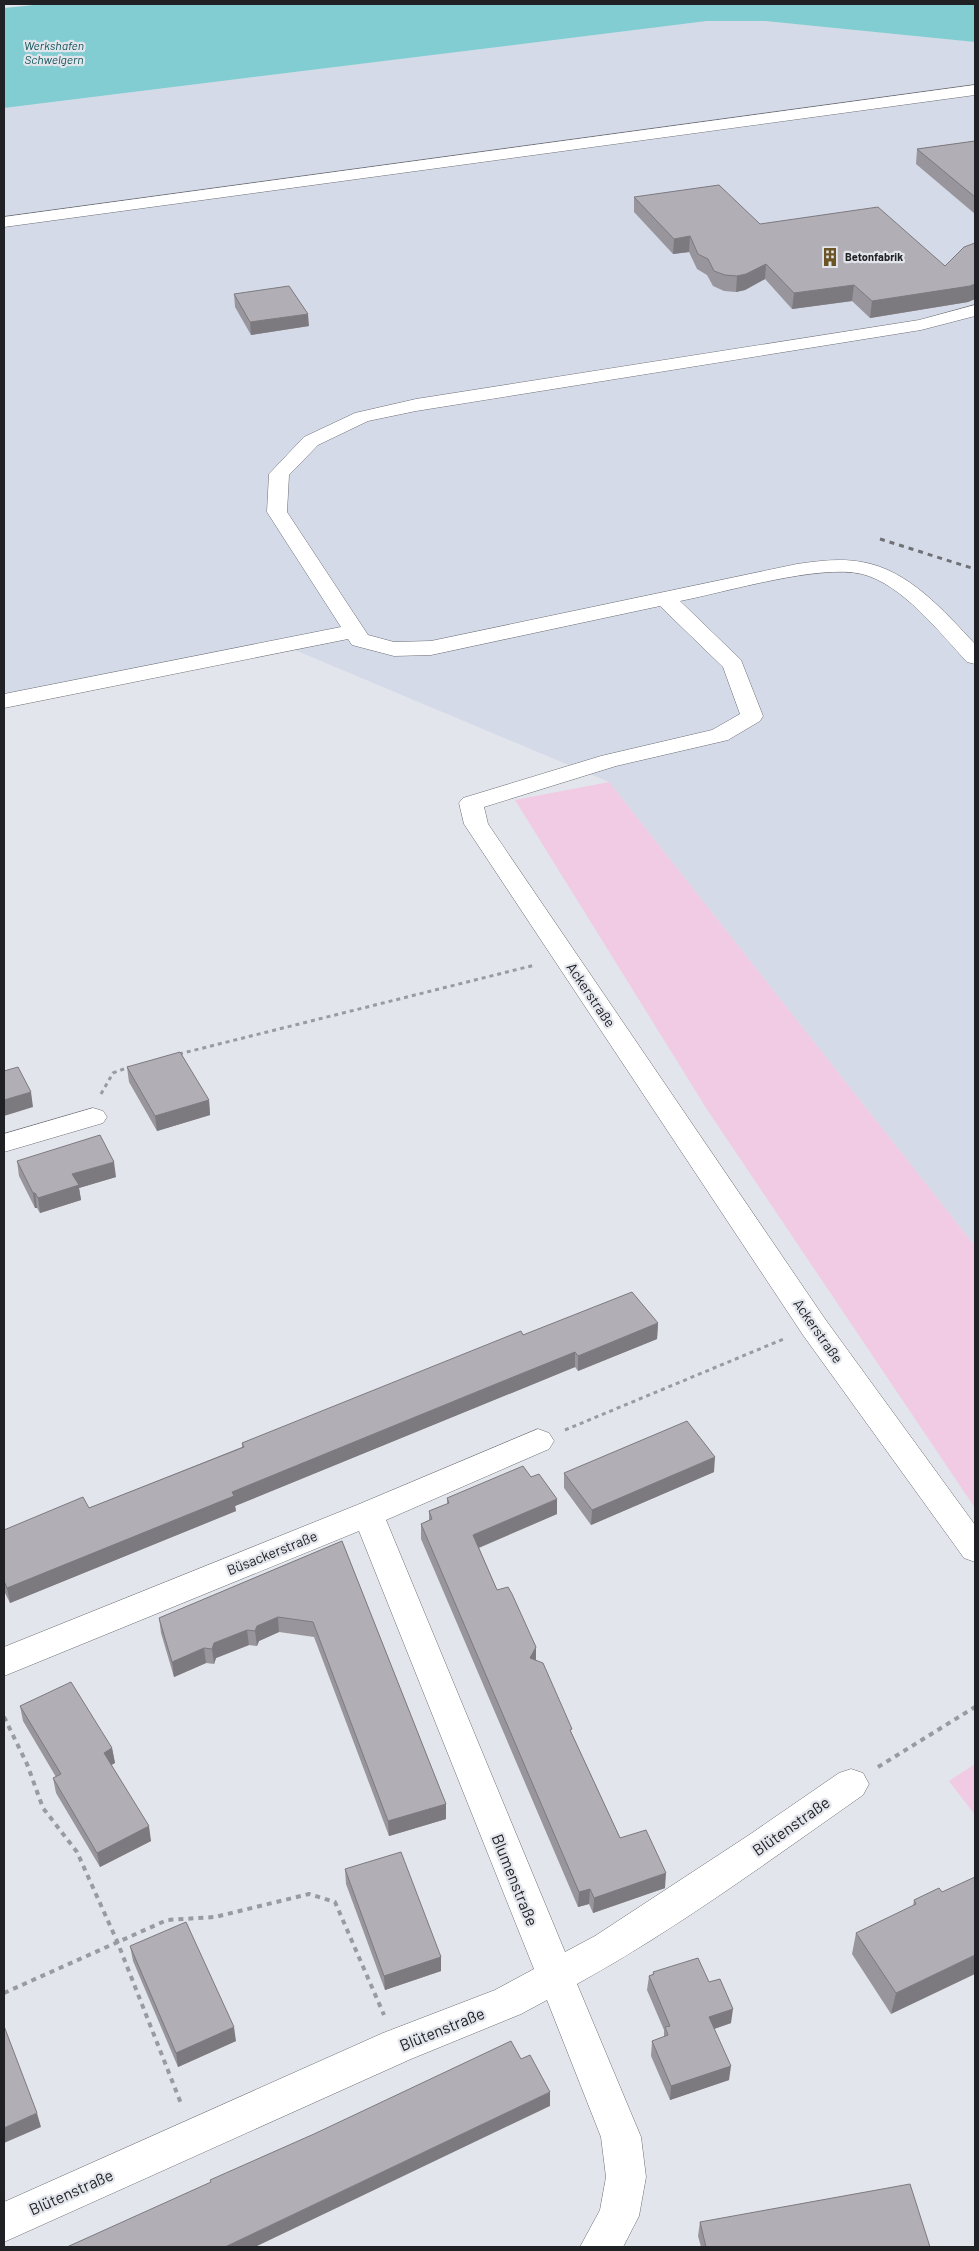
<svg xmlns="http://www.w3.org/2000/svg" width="979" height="2251" viewBox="0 0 979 2251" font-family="Barlow,sans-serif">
  <rect width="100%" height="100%" fill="#e2e5ec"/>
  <!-- built -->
  <polygon fill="#d5dae9" points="707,21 765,21 975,42 975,1246 609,782 290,648 4,702 4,108"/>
  <!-- green -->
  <g fill="#f0cbe3">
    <polygon points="609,782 975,1246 975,1508 708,1111 515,800"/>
    <polygon points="975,1764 975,1815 949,1781"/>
  </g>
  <!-- water -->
  <polygon fill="#81cdd2" points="44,4 975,4 975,42 765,21 707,21 4,108 4,8"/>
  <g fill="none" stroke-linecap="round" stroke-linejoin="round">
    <!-- minor casing -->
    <g stroke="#6c6e74" stroke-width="1">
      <g id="minor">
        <polygon points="975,85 975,95 4,227 4,217"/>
        <path d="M975 305V316L921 330 416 411 368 421 318 445 289 475 287 512 368 635 394 642 431 641 797 564C818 561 841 558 862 562 909 570 944 611 975 644V664L967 662C940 633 902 584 862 574 819 564 726 592 680 601L741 660 763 716 760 721 728 740 616 766 484 807 488 824 825 1319 975 1525V1562L964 1558 803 1335 464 824 459 803 463 798 601 756 712 730 740 714 723 667 660 606 431 655 394 656 352 645 348 639 4 708V694L341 627 267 512 269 474 304 437 355 413 416 399 919 320Z"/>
        <polygon points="93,1108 103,1111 107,1117 103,1123 4,1152 4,1134"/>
        <path d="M538 1429 549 1433 554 1441 549 1449 386 1520 565 1952 595 1936 749 1835 839 1773 851 1769 863 1773 869 1784 863 1795C770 1860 677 1929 577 1984L641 2137 646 2177 639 2216 623 2247H580L600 2210 606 2177 601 2137 547 2000 521 2014 411 2059 4 2242V2202L383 2033 495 1990 534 1969 359 1531 4 1676V1647L357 1505Z"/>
      </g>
    </g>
    <!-- path-far1 -->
    <g stroke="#999ba1" stroke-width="3" stroke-dasharray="4 4" stroke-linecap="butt">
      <polyline points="179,1054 535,965"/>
      <polyline points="101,1094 113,1073 129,1067"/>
      <polyline points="565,1430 786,1338"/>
    </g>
    <!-- path -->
    <g stroke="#999ba1" stroke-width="4" stroke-dasharray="5 5" stroke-linecap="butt">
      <polyline points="4,1717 27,1764 43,1808 77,1852 117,1941 182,2106"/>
      <polyline points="878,1767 975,1707"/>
      <polyline points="4,1993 167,1920 215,1917 309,1894 335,1902 384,2015"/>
    </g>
    <!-- minor -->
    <use href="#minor" fill="#fff" fill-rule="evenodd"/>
    <!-- rail -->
    <polyline stroke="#6f7175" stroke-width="3" stroke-dasharray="5 5" stroke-linecap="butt" points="880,539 975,569"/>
  </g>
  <!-- wall -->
  <g fill="#98969c">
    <polygon points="975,141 975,214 916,164 917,149"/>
    <polygon points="634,197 760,224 945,266 975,243 975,299 968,302 870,318 852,301 792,309 765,279 745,290 736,292 724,291 713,286 707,275 697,269 689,252 673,254 634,212"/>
    <polygon points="234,294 309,326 251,335 235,307"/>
    <polygon points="127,1067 209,1100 210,1115 157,1131 129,1082"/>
    <polygon points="17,1161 116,1177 79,1188 81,1200 40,1213 37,1208 35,1208 19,1176"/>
    <polygon points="658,1323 657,1339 578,1371 575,1367 235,1506 236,1511 10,1603 4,1591 4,1530 89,1508 242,1447 242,1443 523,1335"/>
    <polygon points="714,1472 591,1525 564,1488 564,1473"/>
    <polygon points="447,1498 557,1514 479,1548 497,1590 536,1647 536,1660 572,1734 620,1838 665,1888 593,1913 589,1904 578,1907 421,1539 421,1524 429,1520 429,1511 447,1504"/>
    <polygon points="342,1541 446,1804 446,1819 389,1836 314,1637 279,1632 259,1641 257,1646 249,1645 216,1658 214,1664 206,1663 174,1677 161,1633 159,1618"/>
    <polygon points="20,1706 112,1748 115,1763 111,1765 151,1841 100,1867 56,1793 53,1778 56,1777 23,1721"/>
    <polygon points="345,1869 441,1957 441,1971 385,1990 346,1884"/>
    <polygon points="942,1892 891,2014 852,1954 856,1933 913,1906 914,1900"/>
    <polygon points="130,1946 236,2041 178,2067 133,1961"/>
    <polygon points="653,1972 709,1982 731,2023 714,2029 729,2080 670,2100 651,2056 652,2041 664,2037 664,2030 647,1990 649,1976 653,1974"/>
    <polygon points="700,2222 930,2247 701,2247 698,2236"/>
  </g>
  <!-- shaded-wall -->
  <g fill="#7c7a7f">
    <polygon points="690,236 689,252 673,254 674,239"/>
    <polygon points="766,264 765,279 745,290 736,292 737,276"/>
    <polygon points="975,284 975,299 968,302 870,318 872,301"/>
    <polygon points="854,285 852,301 792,309 794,293"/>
    <polygon points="308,314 309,326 251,335 250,322"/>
    <polygon points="31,1092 33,1107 4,1116 4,1100"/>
    <polygon points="209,1100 210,1115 157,1131 155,1116"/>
    <polygon points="114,1162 116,1177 79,1188 81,1200 40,1213 38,1198 72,1174"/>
    <polygon points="33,1193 35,1193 37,1208 35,1208"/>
    <polygon points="658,1323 657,1339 578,1371 578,1356"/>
    <polygon points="575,1352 575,1367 235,1506 236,1511 10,1603 7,1588 232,1492"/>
    <polygon points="715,1457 714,1472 591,1525 592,1510"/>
    <polygon points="557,1499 557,1514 473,1550 473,1535"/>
    <polygon points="278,1617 279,1632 259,1641 257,1646 255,1631 257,1626"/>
    <polygon points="247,1630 249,1645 216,1658 214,1664 212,1649 214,1643"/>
    <polygon points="536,1647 536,1662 530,1658"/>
    <polygon points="204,1648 206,1663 174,1677 172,1662"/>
    <polygon points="112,1748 115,1763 106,1768 104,1753"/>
    <polygon points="446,1804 446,1819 389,1836 388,1821"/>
    <polygon points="149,1826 151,1841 100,1867 97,1853"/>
    <polygon points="666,1873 665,1888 593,1913 594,1898"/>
    <polygon points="590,1889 589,1904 578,1907 579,1892"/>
    <polygon points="975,1955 975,1974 891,2014 896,1993"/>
    <polygon points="441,1957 441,1971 385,1990 384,1976"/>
    <polygon points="733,2009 731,2023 708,2031 709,2017"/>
    <polygon points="234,2027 236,2041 178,2067 176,2053"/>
    <polygon points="731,2066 729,2080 670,2100 671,2086"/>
    <polygon points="550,2092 550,2106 255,2247 225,2247"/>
    <polygon points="37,2113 41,2127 4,2143 4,2128"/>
  </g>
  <!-- building -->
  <g fill="#b1aeb5" stroke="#7c7a7f">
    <polygon points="975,141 975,197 917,149"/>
    <polygon points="719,185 760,224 878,207 945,266 964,247 975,243 975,284 970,286 872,301 854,285 794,293 766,264 746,274 737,276 725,275 714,271 708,259 698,254 690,236 674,239 634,197"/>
    <polygon points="289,286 308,314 250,322 234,294"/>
    <polygon points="180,1052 209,1100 155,1116 127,1067"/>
    <polygon points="18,1067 31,1092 4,1100 4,1071"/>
    <polygon points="100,1135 114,1162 72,1174 79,1185 38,1198 35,1193 33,1193 17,1161"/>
    <polygon points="632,1292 658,1323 578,1356 575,1352 491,1386 232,1492 234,1496 7,1588 4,1581 4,1530 83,1497 89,1508 244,1447 242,1443 521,1331 523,1335"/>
    <polygon points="687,1421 715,1457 592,1510 564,1473"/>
    <polygon points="523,1466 531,1477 539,1474 557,1499 473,1535 497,1590 508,1587 512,1594 536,1647 530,1658 543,1663 572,1729 570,1730 620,1838 646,1830 666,1873 594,1898 590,1889 579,1892 421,1524 432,1519 429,1511 449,1503 447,1498"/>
    <polygon points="342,1541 446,1804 388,1821 313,1622 278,1617 257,1626 255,1631 247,1630 214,1643 212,1649 204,1648 172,1662 159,1618"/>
    <polygon points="71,1682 112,1748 104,1753 149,1826 97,1853 53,1778 61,1774 20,1706"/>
    <polygon points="401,1852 441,1957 384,1976 345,1869"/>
    <polygon points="975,1877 975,1955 896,1993 856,1933 916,1904 914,1900 939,1888 942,1892"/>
    <polygon points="186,1922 234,2027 176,2053 130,1946"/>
    <polygon points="698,1958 709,1982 720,1979 733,2009 709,2017 731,2066 671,2086 652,2041 668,2035 665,2027 670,2026 649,1976 654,1974 653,1972"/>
    <polygon points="4,2026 37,2113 4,2128"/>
    <polygon points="511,2041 521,2059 530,2055 550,2092 225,2247 67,2247 211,2182 210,2180 314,2134"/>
    <polygon points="910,2184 930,2247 706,2247 700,2222"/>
  </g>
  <!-- icons -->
  <defs>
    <g id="building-bare" transform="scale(1.5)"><path d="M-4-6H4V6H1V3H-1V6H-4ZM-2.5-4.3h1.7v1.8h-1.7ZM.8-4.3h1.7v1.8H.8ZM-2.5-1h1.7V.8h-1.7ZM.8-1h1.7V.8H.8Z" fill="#6c5525" stroke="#e2e5ec" stroke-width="2.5" paint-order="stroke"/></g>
  </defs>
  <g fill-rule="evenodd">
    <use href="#building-bare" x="830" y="257"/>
  </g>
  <g text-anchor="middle" stroke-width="4.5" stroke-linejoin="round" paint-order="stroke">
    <!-- far-poi labels -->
    <g font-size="11" font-weight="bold" fill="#202124" stroke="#e2e5ec" text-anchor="start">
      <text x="845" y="261">Betonfabrik</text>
    </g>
    <!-- far-water labels -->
    <g font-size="12" font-style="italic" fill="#115458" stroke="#e2e5ec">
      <text x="54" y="50">Werkshafen<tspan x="54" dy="14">Schwelgern</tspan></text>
    </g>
    <!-- street labels -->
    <g font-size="14" fill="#202124" stroke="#e2e5ec">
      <text transform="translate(591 995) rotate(56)" y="5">Ackerstraße</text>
      <text transform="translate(818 1331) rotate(55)" y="5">Ackerstraße</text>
      <text transform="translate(272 1553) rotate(-22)" y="5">Büsackerstraße</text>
    </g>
    <!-- near-street labels -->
    <g font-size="16" fill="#202124" stroke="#e2e5ec">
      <text transform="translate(791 1826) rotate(-35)" y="6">Blütenstraße</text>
      <text transform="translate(515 1880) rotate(68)" y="6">Blumenstraße</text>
      <text transform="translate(442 2029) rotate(-22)" y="6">Blütenstraße</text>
      <text transform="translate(71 2192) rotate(-24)" y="6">Blütenstraße</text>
    </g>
  </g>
  <!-- border -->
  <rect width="979" height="2251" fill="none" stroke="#202124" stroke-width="10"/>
</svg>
